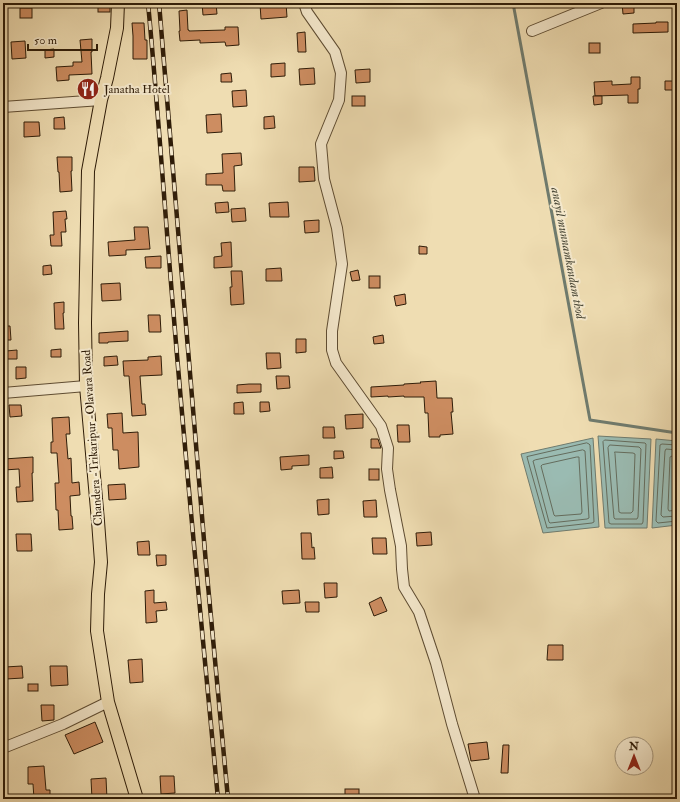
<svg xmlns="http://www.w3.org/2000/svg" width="680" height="802" viewBox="0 0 680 802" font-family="'IM FELL Double Pica',serif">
  <rect width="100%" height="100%" fill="#efddb2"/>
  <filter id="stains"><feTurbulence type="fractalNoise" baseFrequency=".005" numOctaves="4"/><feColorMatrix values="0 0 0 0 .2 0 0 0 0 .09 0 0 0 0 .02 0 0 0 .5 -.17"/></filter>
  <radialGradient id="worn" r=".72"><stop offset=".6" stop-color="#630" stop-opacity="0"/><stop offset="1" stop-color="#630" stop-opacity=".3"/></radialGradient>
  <!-- water -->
  <g fill="#9abbb2" stroke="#6f7b6e">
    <polygon points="598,436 651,439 647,528 605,528"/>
    <polygon points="593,438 599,527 543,533 521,454"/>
    <polygon points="656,439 677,441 677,525 652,528"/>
  </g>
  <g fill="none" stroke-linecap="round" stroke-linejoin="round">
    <!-- shore -->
    <g stroke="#646c5d" stroke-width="1">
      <polygon points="605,440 645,443 646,444 643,522 642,524 611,524 609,523 603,442"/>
      <polygon points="587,443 589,444 590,445 594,522 592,523 547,528 527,457"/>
      <polygon points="610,445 639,447 641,449 638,517 637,519 615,519 614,518 608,448"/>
      <polyline points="677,445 662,444 660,445 656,521 658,523 677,521"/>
      <polygon points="583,450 585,451 589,518 587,519 550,523 549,522 533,461 535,460"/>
      <polyline points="677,450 666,449 665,451 661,515 663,517 677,516"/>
      <polygon points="615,452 633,453 635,454 633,511 631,513 621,513 619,512 615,454"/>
      <polyline points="677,456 672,456 670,457 668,509 669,511 677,510"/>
      <polygon points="577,457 579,457 579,459 582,512 581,514 555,516 554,515 541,466 542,465"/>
    </g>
    <!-- stream -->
    <polyline stroke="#6f7b6e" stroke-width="3" points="513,3 590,420 677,433"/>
  </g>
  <!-- building -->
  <g fill="#cd8d61" stroke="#2e1c08">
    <rect x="98" y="3" width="12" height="9"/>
    <polygon points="202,3 216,3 217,14 203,15"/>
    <polygon points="275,3 286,3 287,17 261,19 260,4"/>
    <polygon points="622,3 634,3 634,13 623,14"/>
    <rect x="20" y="8" width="12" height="10"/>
    <polygon points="187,10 188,30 189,30 189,31 225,30 225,27 238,27 239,45 226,46 225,42 200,43 200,40 180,41 179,31 180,31 179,11"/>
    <polygon points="656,22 668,22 668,32 633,33 633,24 656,23"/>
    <polygon points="132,23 144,23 145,40 147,40 147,59 133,59 133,36"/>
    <polygon points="305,32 306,52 298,52 297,33"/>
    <polygon points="92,39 92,52 91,52 92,74 69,75 69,80 57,81 56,67 73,66 73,62 82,62 80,40"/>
    <polygon points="25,41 26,58 12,59 11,42"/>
    <rect x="589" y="43" width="11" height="10"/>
    <polygon points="54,49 54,57 45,58 45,50"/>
    <polygon points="285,63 285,76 271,77 271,64"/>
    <polygon points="314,68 315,84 300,85 299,69"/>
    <polygon points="370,69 370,82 356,83 355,70"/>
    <polygon points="231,73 232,82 221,82 221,74"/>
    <polygon points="631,77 640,77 640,89 638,89 638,103 628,103 628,95 595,96 594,82 612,81 612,85 631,84"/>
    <polygon points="665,81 673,81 674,90 665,90"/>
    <polygon points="246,90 247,106 233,107 232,91"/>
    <rect x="352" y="96" width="13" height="10"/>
    <polygon points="593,96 602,96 602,104 594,105"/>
    <polygon points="221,114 222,132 207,133 206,115"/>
    <polygon points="274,116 275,128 264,129 264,117"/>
    <polygon points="64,117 65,129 54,129 54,118"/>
    <polygon points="24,122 39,122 40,136 24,137"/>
    <polygon points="241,153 242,165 234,166 235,191 223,191 222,185 206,185 206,174 223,173 222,154"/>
    <polygon points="57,157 72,157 72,171 71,171 72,191 60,192 59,172 58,172"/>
    <polygon points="299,167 314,167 315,181 299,182"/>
    <polygon points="228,202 229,212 216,213 215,203"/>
    <polygon points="288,202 289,217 270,217 269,203"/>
    <polygon points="245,208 246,221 232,222 231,209"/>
    <polygon points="66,211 67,219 65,219 66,232 61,232 62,246 51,246 50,235 54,235 53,212"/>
    <polygon points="319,220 319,232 305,233 304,221"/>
    <polygon points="134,227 148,227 150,249 126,250 126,255 109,256 108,242 135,240"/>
    <polygon points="231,242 232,267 214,268 214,257 222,256 221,243"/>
    <polygon points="419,246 427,247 427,254 419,254"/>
    <polygon points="161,256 161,268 146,268 145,257"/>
    <polygon points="51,265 52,274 43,275 43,266"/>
    <polygon points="281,268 282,281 266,281 266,269"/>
    <polygon points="358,270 360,280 352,281 350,272"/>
    <polygon points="231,271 242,271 244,304 231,305 230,287 232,287"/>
    <rect x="369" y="276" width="11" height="12"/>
    <polygon points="120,283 121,300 102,301 101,284"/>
    <polygon points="405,294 406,304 396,306 394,296"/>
    <polygon points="64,302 64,313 63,313 64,329 55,329 54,303"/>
    <polygon points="148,315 160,315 161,332 149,332"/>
    <polygon points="3,326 10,326 11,340 3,340"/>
    <polygon points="128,331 128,341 108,342 108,343 99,343 99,333"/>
    <polygon points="383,335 384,343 374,344 373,337"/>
    <polygon points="296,339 306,339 306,352 296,353"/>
    <polygon points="61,349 61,357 51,357 51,350"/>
    <polygon points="17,350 17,359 6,359 6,351"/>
    <polygon points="266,353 280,353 281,368 267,369"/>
    <polygon points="117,356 118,365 104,366 104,357"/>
    <polygon points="161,356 162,375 140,376 142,404 145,404 146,415 132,416 129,376 124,376 123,361 148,360 148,357"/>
    <polygon points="16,367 26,367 26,378 16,379"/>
    <polygon points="276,376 289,376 290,388 277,389"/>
    <polygon points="436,381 437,398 452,398 453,412 451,412 453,434 440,435 440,437 429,437 428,413 425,413 424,397 404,397 404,396 388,397 388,396 371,397 371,387 404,385 404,384 421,383 420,382"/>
    <polygon points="249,384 261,384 261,392 237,393 237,385"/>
    <polygon points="243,402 244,414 234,414 234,403"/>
    <polygon points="260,402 269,402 270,411 260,412"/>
    <polygon points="9,405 21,405 22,416 10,417"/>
    <polygon points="122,413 123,433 138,432 139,467 119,469 118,450 113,450 112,428 108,428 107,414"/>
    <polygon points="363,414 363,428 346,429 345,415"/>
    <polygon points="69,417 70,434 66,434 68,459 71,458 72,483 79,482 80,495 70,496 71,516 72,516 73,529 59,530 58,510 56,510 55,483 59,483 57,453 51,453 51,442 53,442 52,418"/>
    <polygon points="397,425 409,425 410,442 398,442"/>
    <polygon points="323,427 334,427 335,438 323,438"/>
    <polygon points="371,439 378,439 381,448 371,448"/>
    <polygon points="334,451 343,451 344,458 334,459"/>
    <polygon points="309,455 309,465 292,466 292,469 281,470 280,457"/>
    <polygon points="33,457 33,473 32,473 33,501 17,502 16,487 20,487 19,469 4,470 4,459"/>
    <polygon points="332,467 333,478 320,478 320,468"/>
    <rect x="369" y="469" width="10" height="11"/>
    <polygon points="125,484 126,499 109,500 108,485"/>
    <polygon points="329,499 329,514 318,515 317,500"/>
    <polygon points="376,500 377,517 364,517 363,501"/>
    <polygon points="431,532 432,545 417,546 416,533"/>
    <polygon points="301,533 311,533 312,548 314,547 315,559 302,559"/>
    <polygon points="16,534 31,534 32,551 17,551"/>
    <polygon points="372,538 386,538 387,554 373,554"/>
    <polygon points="149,541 150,555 138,555 137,542"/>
    <polygon points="156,555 166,555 166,565 157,566"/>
    <polygon points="324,583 337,583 337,597 325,598"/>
    <polygon points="154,590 154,603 166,602 167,610 156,611 157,622 146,623 145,591"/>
    <polygon points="299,590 300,603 283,604 282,591"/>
    <polygon points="381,597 387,611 374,616 369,603"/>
    <polygon points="305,602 319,602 319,612 306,612"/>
    <polygon points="548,645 563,645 563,660 547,660"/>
    <polygon points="142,659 143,682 130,683 128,660"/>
    <polygon points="22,666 23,678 6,679 5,667"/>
    <polygon points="50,666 67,666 68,685 51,686"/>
    <rect x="28" y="684" width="10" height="7"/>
    <polygon points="41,705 54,705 54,720 42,721"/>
    <polygon points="95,722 103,742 74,754 65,735"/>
    <polygon points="487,742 489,759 471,761 468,744"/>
    <polygon points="503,745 509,745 508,773 501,773"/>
    <polygon points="44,766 46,790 50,790 50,799 34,799 33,784 28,784 28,767"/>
    <polygon points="160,776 174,776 175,793 161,794"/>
    <polygon points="106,778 107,799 92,799 91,779"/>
    <rect x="345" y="789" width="14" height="10"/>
  </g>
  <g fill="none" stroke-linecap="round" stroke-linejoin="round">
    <!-- minor casing -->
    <g stroke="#5e4c32" stroke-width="12">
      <g id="minor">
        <polyline points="304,3 307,12 335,52 341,73 339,100 321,144 324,179 337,228 342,264 332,331 332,350 336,363 381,426 388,448 387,469 390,490 401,546 402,569 404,587 419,612 436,663 452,724 475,799"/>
        <polyline points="532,31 601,3"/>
        <polyline points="3,107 101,100"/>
        <polyline points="3,393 86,386"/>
        <polyline points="3,748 63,724 108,702"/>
      </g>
    </g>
    <!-- major casing -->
    <g stroke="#2e1c08" stroke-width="14">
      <polyline id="major" points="118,3 117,28 107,78 101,100 88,171 85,323 86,386 98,521 101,562 98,594 97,631 108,702 137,799"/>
    </g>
    <!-- minor -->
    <use href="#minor" stroke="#f5e9cd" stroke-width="10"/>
    <!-- major -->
    <use href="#major" stroke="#efddb2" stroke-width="12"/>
    <!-- rail casing -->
    <g stroke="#2e1c08" stroke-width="4.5">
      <g id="rail">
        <path d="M148 3C158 108 165 214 174 319 187 479 203 639 218 799"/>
        <polyline points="159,3 206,564 228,799"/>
      </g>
    </g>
    <!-- rail -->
    <use href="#rail" stroke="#f5e9cd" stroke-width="3" stroke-dasharray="9" stroke-linecap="butt"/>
  </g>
  <!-- icons -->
  <defs>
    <g id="restaurant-disc" transform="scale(1.15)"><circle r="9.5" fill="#8f2418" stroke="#f5e9cd"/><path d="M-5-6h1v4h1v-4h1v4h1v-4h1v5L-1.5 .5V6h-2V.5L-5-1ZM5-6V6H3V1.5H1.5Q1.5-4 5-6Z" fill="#fff"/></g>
  </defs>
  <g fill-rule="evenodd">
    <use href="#restaurant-disc" x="88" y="89"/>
  </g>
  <g text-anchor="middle" stroke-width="4" stroke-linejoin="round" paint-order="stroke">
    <!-- poi labels -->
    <g font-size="12" fill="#2e1c08" stroke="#f5e9cd" text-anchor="start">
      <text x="104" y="93">Janatha Hotel</text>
    </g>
    <!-- street labels -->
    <g font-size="12" fill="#2e1c08" stroke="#f5e9cd">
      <text transform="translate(92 438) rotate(-94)" y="4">Chandera -Trikaripur -Olavara Road</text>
    </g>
    <!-- water labels -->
    <g font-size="13" font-style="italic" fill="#4e4c3b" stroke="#f5e9cd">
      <text transform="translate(569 253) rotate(79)" y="5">anayil munnamkandam thod</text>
    </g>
  </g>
  <!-- margin -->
  <rect width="680" height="802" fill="none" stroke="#efddb2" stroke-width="16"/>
  <rect x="4" y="4" width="672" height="794" fill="none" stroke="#2e1c08" stroke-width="2"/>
  <rect x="8" y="8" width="664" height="786" fill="none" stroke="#2e1c08"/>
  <!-- north arrow -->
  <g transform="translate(634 756)"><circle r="19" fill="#f5e9cd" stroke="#a5977e"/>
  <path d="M0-3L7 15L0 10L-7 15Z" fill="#8f2418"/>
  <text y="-6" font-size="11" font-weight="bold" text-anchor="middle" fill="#2e1c08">N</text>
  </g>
  <!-- scale -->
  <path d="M28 44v6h69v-6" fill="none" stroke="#2e1c08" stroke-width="2"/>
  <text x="34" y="44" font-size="12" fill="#2e1c08" stroke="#f5e9cd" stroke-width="3" paint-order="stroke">50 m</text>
  <rect width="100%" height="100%" filter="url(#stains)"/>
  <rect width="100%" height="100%" fill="url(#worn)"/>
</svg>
